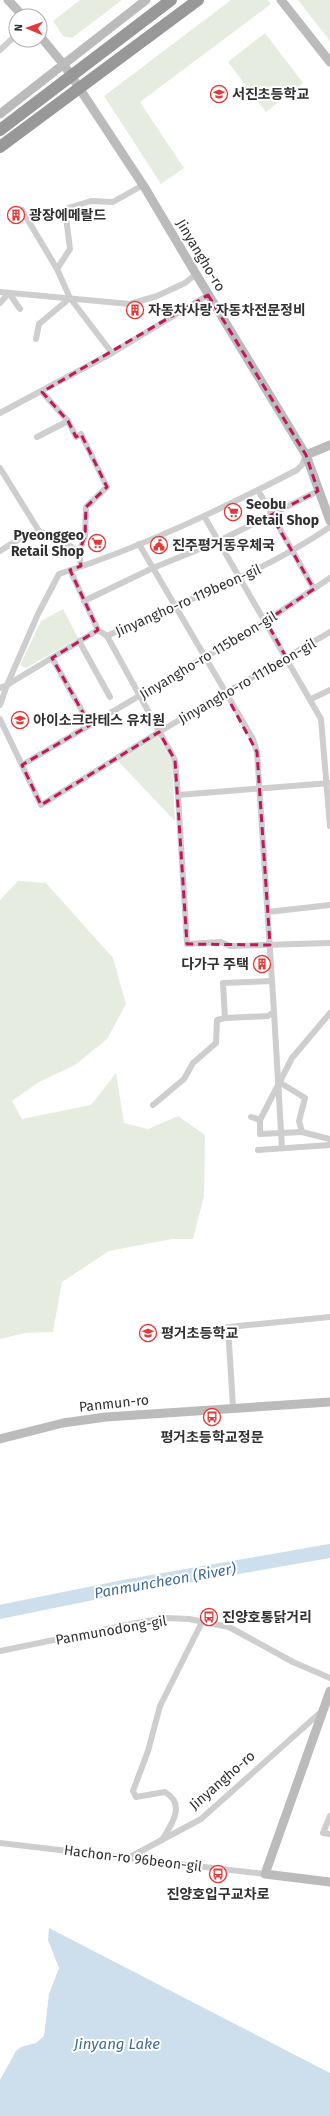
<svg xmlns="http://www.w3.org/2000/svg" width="330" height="2116" viewBox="0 0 330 2116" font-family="'Fira Sans','Noto Sans KR',sans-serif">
  <rect width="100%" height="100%" fill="#fff"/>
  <!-- green -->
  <g fill="#e6ede0">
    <polygon points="80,0 122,0 72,38 63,36 53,21"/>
    <polygon points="231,0 268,0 271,4 140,102 184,168 161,184 104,96"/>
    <polygon points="298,0 330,0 330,41"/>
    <polygon points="265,33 303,83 266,112 228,62"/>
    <polygon points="63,609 78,638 26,668 20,665 41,621"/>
    <polygon points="158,737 172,761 175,821 118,761"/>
    <polygon points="18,881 46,883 113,958 126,1004 107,1039 75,1065 39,1082 12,1101 22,1119 91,1105 116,1073 124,1123 148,1129 178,1116 205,1135 204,1196 193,1239 172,1239 109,1251 62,1282 53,1332 25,1333 0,1339 0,900"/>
  </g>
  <!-- water -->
  <polygon fill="#cddeec" points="49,1928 330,2073 330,2116 0,2116 0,2080 16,2051 21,2047 36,2043 44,2036 49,1994 59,1968 48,1940"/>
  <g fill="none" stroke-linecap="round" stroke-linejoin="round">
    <!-- river -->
    <polyline stroke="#cddeec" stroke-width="14" points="0,1612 118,1588 330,1551"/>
    <!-- street -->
    <g stroke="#cecece" stroke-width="6">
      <polyline points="0,50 16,35"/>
      <polyline points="22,210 57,269 70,298 112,353"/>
      <polyline points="57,269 70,249 65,209 91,201 113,202 143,185"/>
      <polyline points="0,292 130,304 157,296 185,283 196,274"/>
      <polyline points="0,303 9,293 20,309"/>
      <polyline points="36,339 39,324 70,298"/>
      <polyline points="42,392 68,421 76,437 81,434 107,487 86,507 85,536 79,552"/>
      <polyline points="0,413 112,353 208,295"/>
      <polyline points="37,437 68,421"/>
      <polyline points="0,468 39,531"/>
      <polyline points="258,490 314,589"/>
      <polyline points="204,516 321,719 330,826"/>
      <polyline points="139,544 253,739 257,752 274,1012 268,1016 225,1018 217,1020 216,1043 193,1063 184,1079 153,1105"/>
      <path d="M0 551C39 526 41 526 79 552L81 566"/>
      <polyline points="70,570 98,630 107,636 175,760 178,795"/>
      <polyline points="84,601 153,568 219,541 318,491"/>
      <path d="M107 636C182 602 261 574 330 527"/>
      <polyline points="79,641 110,697"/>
      <polyline points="52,658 90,725"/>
      <path d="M0 688 7 685 38 614 59 574C142 547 220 510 297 470L302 465 306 455"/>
      <polyline points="311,699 330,690"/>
      <polyline points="0,705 7,685 98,630"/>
      <polyline points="0,719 41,805 159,732 330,632"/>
      <polyline points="22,765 266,621 330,578"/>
      <polyline points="330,783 178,795 187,944 221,942 230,946 330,943"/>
      <polyline points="268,912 330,905"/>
      <polyline points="274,1012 282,1148"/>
      <polyline points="225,1018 223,983 272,981"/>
      <polyline points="279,1082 305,1098 299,1121 302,1132 330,1139"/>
      <polyline points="251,1117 260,1120"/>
      <polyline points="302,1132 260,1134 260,1120 292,1058 330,1013"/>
      <polyline points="258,1150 330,1145"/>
      <polyline points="233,1407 228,1327 330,1317"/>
      <polyline points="0,1651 136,1623 166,1618 189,1619 229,1627 293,1662 330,1678"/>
      <polyline points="330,1816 323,1833 330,1834"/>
      <path d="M162 1840C172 1824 186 1804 165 1792L136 1797 133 1791 148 1751 160 1706 202 1622"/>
      <polyline points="0,1843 265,1874"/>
      <polyline points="130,1857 201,1819 322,1711"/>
    </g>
    <!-- secondary -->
    <g stroke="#bbb" stroke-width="9">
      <polyline points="8,0 23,16"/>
      <polyline points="281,0 330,62"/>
      <polyline points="40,36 64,65 145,188 196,274 306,455 330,521"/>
      <polyline points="0,114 146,0"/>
      <polyline points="306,455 330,445"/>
      <polyline points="0,1439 63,1423 106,1417 330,1402"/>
      <polyline points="330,1691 265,1874 330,1882"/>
    </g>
    <!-- highway-bridge -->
    <g stroke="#989898" stroke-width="12">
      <polyline points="0,130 171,0"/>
      <polyline points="0,147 198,0"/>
    </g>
  </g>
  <!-- marked area -->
  <path fill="none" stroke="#c2185b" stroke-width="3" stroke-dasharray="8 5" stroke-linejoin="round" d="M208 295 306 455 318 491 271 515 314 589 266 621 286 657 225 693 257 752 270 945 187 944 175 760 159 732 41 805 22 765 90 725 52 658 98 630 70 570 81 566 79 552 85 536 86 507 107 487 81 434 76 437 68 421 42 392Z"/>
  <!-- icons -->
  <defs>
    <g id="school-ring" transform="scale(0.9)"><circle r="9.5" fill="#fff" stroke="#e23a39" stroke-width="1.5"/><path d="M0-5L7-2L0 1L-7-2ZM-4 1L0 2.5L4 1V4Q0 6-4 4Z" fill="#e23a39"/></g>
    <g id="building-ring" transform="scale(0.9)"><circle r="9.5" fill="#fff" stroke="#e23a39" stroke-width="1.5"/><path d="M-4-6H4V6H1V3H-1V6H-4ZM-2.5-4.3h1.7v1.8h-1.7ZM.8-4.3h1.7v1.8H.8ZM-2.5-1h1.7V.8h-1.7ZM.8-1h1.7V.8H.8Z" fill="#e23a39"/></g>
    <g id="supermarket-ring" transform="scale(0.9)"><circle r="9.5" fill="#fff" stroke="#e23a39" stroke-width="1.5"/><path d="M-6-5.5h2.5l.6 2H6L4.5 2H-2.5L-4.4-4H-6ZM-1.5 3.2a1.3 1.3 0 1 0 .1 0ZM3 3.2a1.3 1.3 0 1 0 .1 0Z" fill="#e23a39"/></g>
    <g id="civic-ring" transform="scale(0.9)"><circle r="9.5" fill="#fff" stroke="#e23a39" stroke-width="1.5"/><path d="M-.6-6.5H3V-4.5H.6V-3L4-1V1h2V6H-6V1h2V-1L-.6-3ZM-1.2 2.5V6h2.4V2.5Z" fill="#e23a39"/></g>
    <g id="bus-ring" transform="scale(0.9)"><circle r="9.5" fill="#fff" stroke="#e23a39" stroke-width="1.5"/><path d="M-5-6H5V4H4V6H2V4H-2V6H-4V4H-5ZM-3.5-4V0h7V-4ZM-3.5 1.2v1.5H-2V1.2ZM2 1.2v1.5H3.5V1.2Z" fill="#e23a39"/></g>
  </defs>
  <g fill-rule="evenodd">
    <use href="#school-ring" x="219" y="94"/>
    <use href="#building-ring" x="16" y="215"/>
    <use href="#building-ring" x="135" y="310"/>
    <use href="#supermarket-ring" x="233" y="512"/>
    <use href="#supermarket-ring" x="97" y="543"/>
    <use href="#civic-ring" x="159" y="545"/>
    <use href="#school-ring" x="20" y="720"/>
    <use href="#building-ring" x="262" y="964"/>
    <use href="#school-ring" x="148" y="1333"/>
    <use href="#bus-ring" x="212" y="1417"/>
    <use href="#bus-ring" x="209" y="1617"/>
    <use href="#bus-ring" x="218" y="1874"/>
  </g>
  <g text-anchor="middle" stroke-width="4" stroke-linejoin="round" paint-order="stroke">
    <!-- poi labels -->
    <g font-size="14" font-weight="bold" fill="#313131" stroke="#fff" text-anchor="start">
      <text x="232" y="99">서진초등학교</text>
      <text x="29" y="220">광장에메랄드</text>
      <text x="148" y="315">자동차사랑 자동차전문정비</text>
      <text x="246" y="509">Seobu<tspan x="246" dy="16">Retail Shop</tspan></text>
      <text x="84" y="540" text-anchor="end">Pyeonggeo<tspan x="84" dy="16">Retail Shop</tspan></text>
      <text x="172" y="550">진주평거동우체국</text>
      <text x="33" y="725">아이소크라테스 유치원</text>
      <text x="249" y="969" text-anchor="end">다가구 주택</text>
      <text x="161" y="1338">평거초등학교</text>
      <text x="212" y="1442" text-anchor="middle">평거초등학교정문</text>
      <text x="222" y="1622">진양호통닭거리</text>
      <text x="218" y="1899" text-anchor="middle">진양호입구교차로</text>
    </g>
    <!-- street labels -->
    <g font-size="14" fill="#313131" stroke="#fff">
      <text transform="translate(201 255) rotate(59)" y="5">Jinyangho-ro</text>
      <text transform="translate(188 600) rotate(-24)" y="5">Jinyangho-ro 119beon-gil</text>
      <text transform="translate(208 655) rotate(-31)" y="5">Jinyangho-ro 115beon-gil</text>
      <text transform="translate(247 681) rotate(-30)" y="5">Jinyangho-ro 111beon-gil</text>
      <text transform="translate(114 1403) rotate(-6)" y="5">Panmun-ro</text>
      <text transform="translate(111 1630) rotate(-10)" y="5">Panmunodong-gil</text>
      <text transform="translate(222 1780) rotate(-41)" y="5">Jinyangho-ro</text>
      <text transform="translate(133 1858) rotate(7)" y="5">Hachon-ro 96beon-gil</text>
    </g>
    <!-- water labels -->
    <g font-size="15" font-style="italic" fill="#406c92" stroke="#fff">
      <text transform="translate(165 1581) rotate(-10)" y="5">Panmuncheon (River)</text>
      <text x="117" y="2049">Jinyang Lake</text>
    </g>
  </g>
  <!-- north arrow -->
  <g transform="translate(28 28) rotate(272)"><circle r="19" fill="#ffffff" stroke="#adadad"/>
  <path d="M0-3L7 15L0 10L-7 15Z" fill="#e23a39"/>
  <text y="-6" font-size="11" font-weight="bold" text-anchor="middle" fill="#313131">N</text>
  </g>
</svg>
